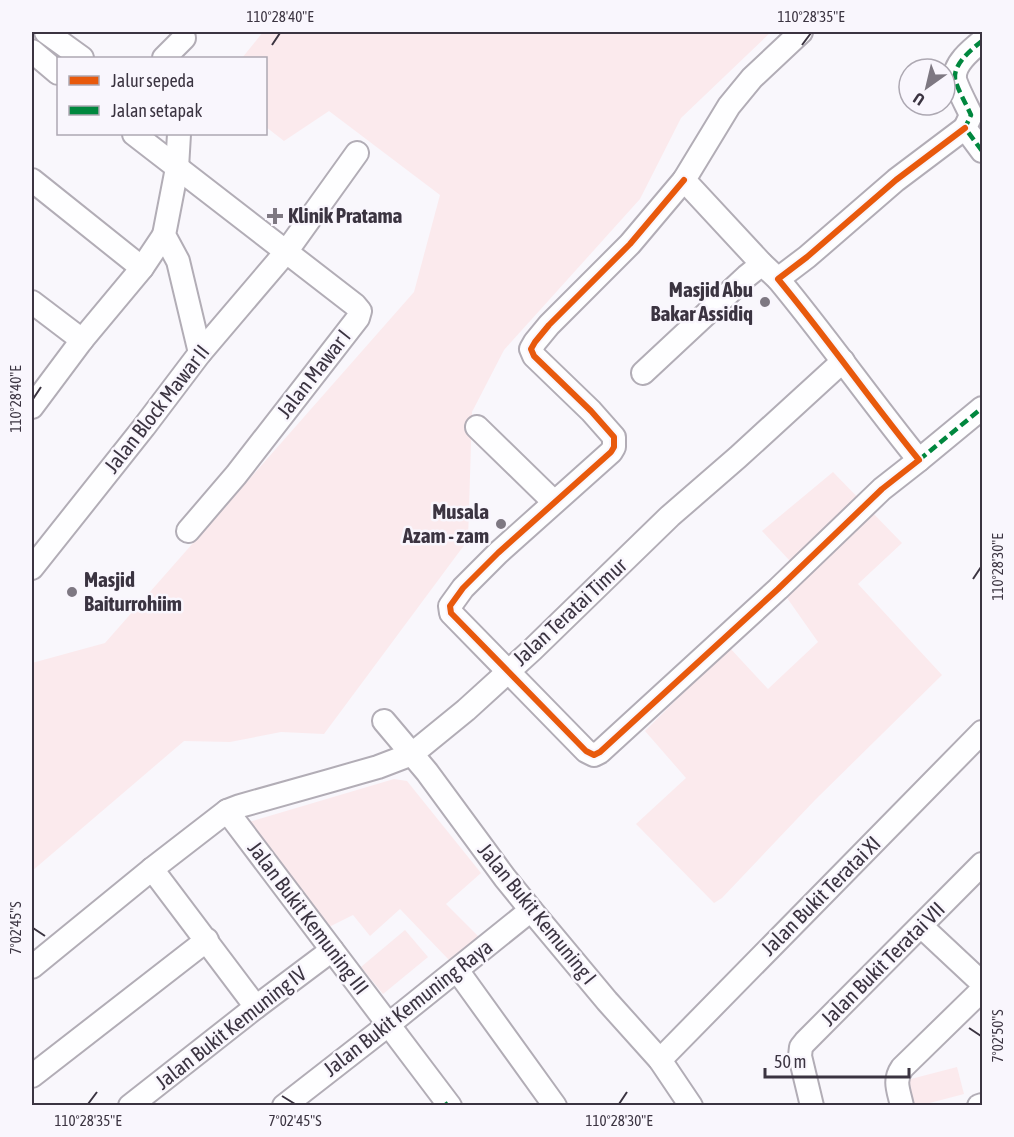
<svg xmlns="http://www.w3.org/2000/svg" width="1014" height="1137" viewBox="0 0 1014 1137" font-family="'Asap Condensed',sans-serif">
  <rect width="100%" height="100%" fill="#f9f7fc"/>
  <!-- green -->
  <g fill="#fbeaed">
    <polygon points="263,32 771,32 681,118 640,199 504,350 472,412 468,540 324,734 281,732 230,742 184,741 32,871 32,663 105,643 414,292 440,195 329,111 284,141 266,127 266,58 242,58"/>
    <polygon points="833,472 902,543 858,584 942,675 815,800 722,898 714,903 636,824 686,778 645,731 729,647 768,689 818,642 785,595 838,548 823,531 790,561 762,531"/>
    <polygon points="394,779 407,781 481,873 446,904 480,938 449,960 400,909 370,936 353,915 325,929 249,822"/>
    <polygon points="405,930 428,957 383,994 361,967"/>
    <polygon points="957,1067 964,1094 922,1105 914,1105 907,1080"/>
  </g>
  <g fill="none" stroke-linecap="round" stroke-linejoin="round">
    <!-- minor casing -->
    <g stroke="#b2adb6" stroke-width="26">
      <g id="minor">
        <polyline points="46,32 82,58"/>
        <path d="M982 41C972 49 953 64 955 79 957 88 967 106 971 115L965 128 982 151"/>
        <polyline points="32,51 58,73"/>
        <polyline points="164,58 184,38"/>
        <polyline points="134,134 355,305 360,311 358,318 236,475 188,531"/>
        <polyline points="179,134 177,168 164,235 178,261 200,353"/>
        <polyline points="32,180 142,268"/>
        <path d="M684 180 630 244 549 325 535 342 531 349 534 356 591 411 614 437V447L611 452 498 553 463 588 450 606 451 613 586 751 594 755 600 752 778 589 882 489 919 460C871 401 827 338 778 279L807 257 896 180 965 128"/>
        <polyline points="778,279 762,264 684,180 729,106 752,78 801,32"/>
        <polyline points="32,302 82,340"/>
        <polyline points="643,373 747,276 762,264"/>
        <polyline points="32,407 82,340 142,268 164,235"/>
        <polyline points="477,427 554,502"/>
        <polyline points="919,460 982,408"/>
        <polyline points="32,568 144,427 200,353 286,252 357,153"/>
        <polyline points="384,721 427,772 505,878 531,910 607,1001 660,1060 691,1106"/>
        <polyline points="227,811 450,1106"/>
        <polyline points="152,869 256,1007"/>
        <polyline points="921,926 982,983"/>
        <polyline points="32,967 152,869 227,811 240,806 329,781 378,767 412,754 466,710 532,650 670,516 738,457 843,361"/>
        <polyline points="457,970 555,1106"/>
        <polyline points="660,1060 982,732"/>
        <polyline points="32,1076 207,940"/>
        <polyline points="130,1106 256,1007 332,950"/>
        <polyline points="284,1106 388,1025 531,910"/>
        <polyline points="812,1106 800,1056 801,1047 805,1042 982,864"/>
        <path d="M902 1106C899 1091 893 1081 902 1068L982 990"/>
        <polyline points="979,1106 982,1105"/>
      </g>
    </g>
    <!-- minor -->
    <use href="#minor" stroke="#fefeff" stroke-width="22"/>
    <!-- quiet -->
    <g stroke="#00873e" stroke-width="4.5" stroke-dasharray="9 4.5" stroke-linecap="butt">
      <path d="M982 41C972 49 953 64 955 79 957 88 967 106 971 115L965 128 982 151"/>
      <polyline points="919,460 982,408"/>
      <polyline points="444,1106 448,1103"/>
    </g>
    <!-- cycleway casing -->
    <g stroke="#f9f6fd" stroke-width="10">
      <path id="cycleway" d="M684 180 630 244 549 325 535 342 531 349 534 356 591 411 614 437V447L611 452 498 553 463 588 450 606 451 613 586 751 594 755 600 752 778 589 882 489 919 460C871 401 827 338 778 279L807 257 896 180 965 128"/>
    </g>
    <!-- cycleway -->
    <use href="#cycleway" stroke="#e8590c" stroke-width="6"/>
  </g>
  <!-- ticks -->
  <path fill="none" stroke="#3b3441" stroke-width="2" d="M272 45 280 33M802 45 811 33M33 399 41 387M973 579 981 567M33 928 45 936M969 1028 981 1036M282 1096 295 1104M88 1104 97 1092M619 1104 627 1092"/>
  <!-- markers -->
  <g fill="#7e7882" stroke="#f9f6fd" stroke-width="2">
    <path d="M272 207h6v6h6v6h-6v6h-6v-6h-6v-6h6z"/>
    <circle cx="765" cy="302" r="6"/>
    <circle cx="501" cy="524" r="6"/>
    <circle cx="72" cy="592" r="6"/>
  </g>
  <g text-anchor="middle" stroke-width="5" stroke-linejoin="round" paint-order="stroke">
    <!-- poi labels -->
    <g font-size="21" font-weight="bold" fill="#3b3441" stroke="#f9f6fd" text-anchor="start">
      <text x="288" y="223">Klinik Pratama</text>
      <text x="753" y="297" text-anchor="end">Masjid Abu<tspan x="753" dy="24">Bakar Assidiq</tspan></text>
      <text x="489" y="519" text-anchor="end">Musala<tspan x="489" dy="24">Azam - zam</tspan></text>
      <text x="84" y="587">Masjid<tspan x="84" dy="24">Baiturrohiim</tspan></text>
    </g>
    <!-- street labels -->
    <g font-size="21" fill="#3b3441" stroke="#f9f6fd">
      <text transform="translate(314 374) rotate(-52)" y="7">Jalan Mawar I</text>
      <text transform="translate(157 409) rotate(-52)" y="7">Jalan Block Mawar II</text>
      <text transform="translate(570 612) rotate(-43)" y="7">Jalan Teratai Timur</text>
      <text transform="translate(821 896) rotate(-45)" y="7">Jalan Bukit Teratai XI</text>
      <text transform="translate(537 914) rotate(51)" y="7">Jalan Bukit Kemuning I</text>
      <text transform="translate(308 918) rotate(53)" y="7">Jalan Bukit Kemuning III</text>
      <text transform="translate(883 964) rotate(-45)" y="7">Jalan Bukit Teratai VII</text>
      <text transform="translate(408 1008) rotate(-38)" y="7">Jalan Bukit Kemuning Raya</text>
      <text transform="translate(231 1028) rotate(-38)" y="7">Jalan Bukit Kemuning IV</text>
    </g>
  </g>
  <!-- border -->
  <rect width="1014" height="1137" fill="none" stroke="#f9f6fd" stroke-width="66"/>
  <!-- legend -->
  <rect x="57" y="57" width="210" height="78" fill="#f9f6fd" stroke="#ada8b2" stroke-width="1.5"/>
  <rect x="69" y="76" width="30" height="9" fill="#e8590c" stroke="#ada8b2" stroke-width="1.5"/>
  <text x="111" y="87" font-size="18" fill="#3b3441">Jalur sepeda</text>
  <rect x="69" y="106" width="30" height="9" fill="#00873e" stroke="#ada8b2" stroke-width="1.5"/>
  <text x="111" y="117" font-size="18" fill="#3b3441">Jalan setapak</text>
  <!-- north arrow -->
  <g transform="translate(927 87) rotate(214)"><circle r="28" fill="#f9f6fd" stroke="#ada8b2" stroke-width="1.5"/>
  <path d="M0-4.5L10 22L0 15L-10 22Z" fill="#7e7882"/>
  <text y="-9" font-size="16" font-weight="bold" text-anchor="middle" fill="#3b3441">U</text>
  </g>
  <!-- scale -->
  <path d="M765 1068v9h144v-9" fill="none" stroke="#3b3441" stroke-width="3"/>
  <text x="774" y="1068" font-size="18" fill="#3b3441" stroke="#f9f6fd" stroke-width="4.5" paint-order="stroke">50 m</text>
  <rect x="33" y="33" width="948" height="1071" fill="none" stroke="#3b3441" stroke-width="2"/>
  <g font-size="15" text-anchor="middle" fill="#3b3441">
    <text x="280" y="22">110°28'40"E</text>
    <text x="811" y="22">110°28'35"E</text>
    <text transform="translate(16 399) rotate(-90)" y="5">110°28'40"E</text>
    <text transform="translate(998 567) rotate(-90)" y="5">110°28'30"E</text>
    <text transform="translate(16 928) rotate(-90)" y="5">7°02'45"S</text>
    <text transform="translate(998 1036) rotate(-90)" y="5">7°02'50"S</text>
    <text x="88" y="1126">110°28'35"E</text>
    <text x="295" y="1126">7°02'45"S</text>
    <text x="619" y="1126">110°28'30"E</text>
  </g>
</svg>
